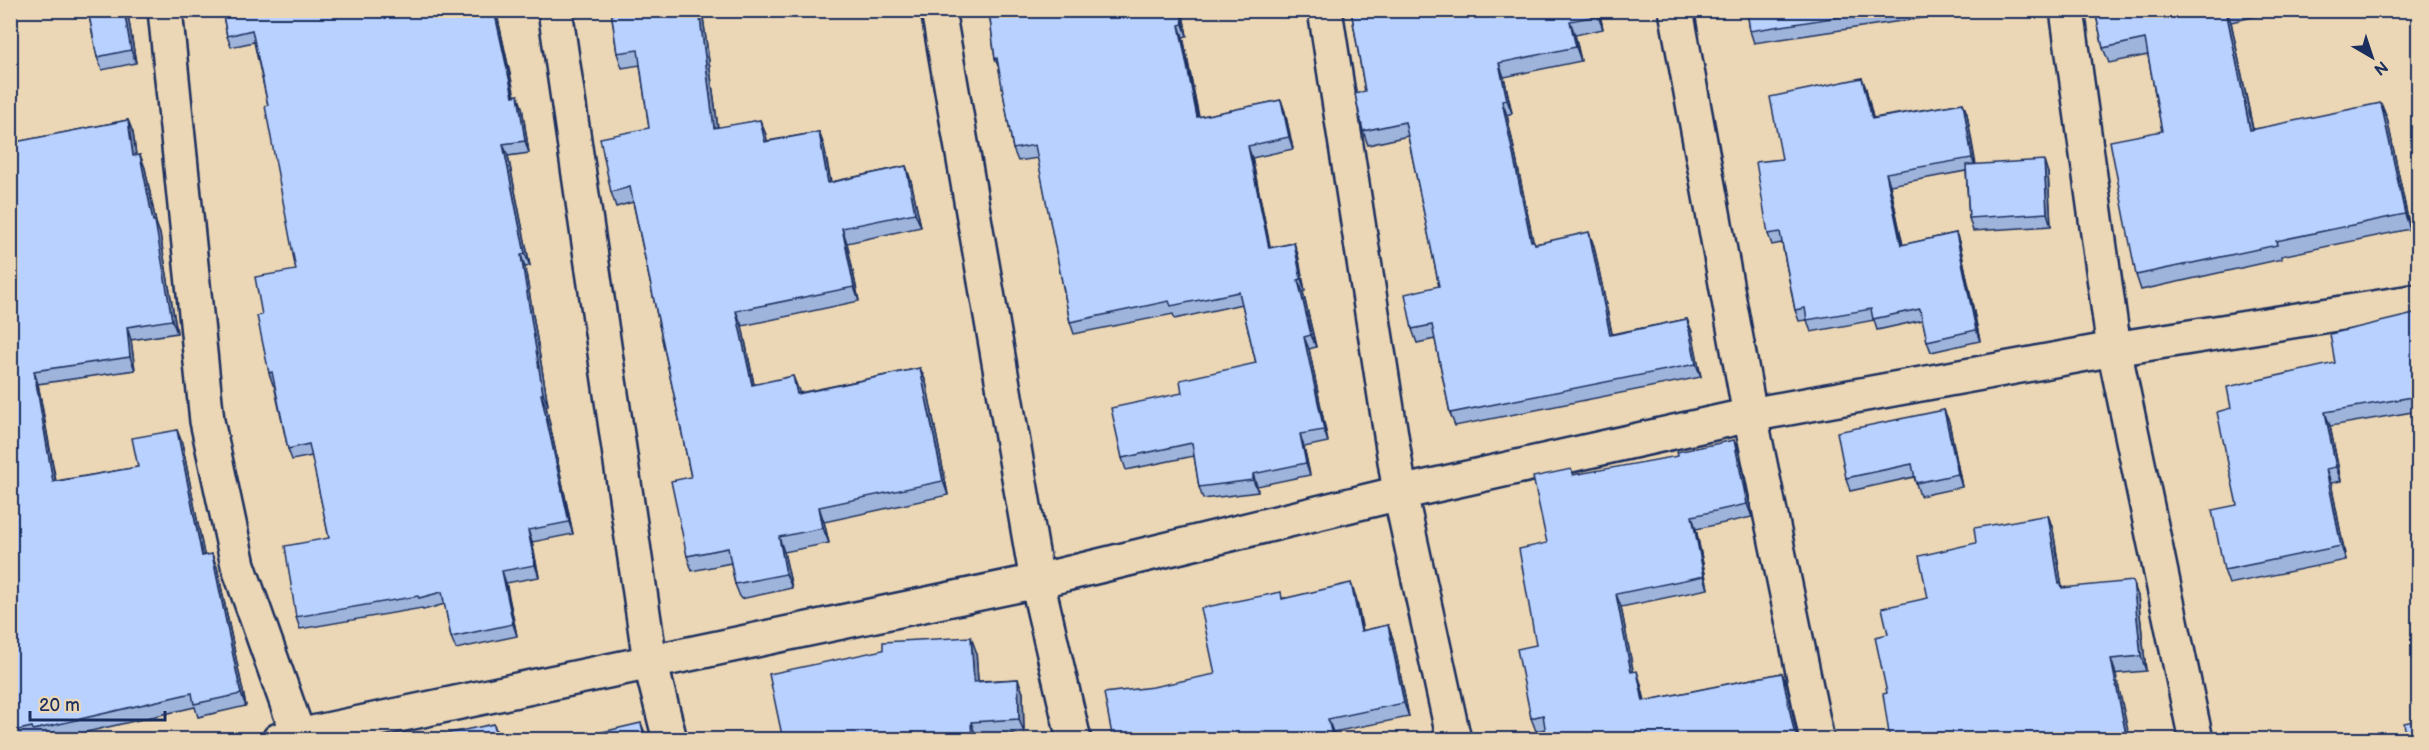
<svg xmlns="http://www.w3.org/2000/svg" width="2429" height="750" viewBox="0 0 2429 750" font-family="'Balsamiq Sans',sans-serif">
  <rect width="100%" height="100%" fill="#ebd7b5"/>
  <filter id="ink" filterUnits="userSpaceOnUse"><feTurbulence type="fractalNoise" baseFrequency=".0167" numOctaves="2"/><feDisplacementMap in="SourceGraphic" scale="12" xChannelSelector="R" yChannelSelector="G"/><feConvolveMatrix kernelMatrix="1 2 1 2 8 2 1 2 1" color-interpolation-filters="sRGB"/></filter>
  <g filter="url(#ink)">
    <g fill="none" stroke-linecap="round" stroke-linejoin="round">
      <!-- minor casing -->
      <g stroke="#1b2f5e" stroke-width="38">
        <g id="minor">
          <polyline points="165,10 207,421 238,565 300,740"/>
          <polyline points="555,10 650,661 670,740"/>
          <polyline points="938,10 1037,581 1074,740"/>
          <polyline points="1325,10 1400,493 1454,740"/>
          <polyline points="1676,10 1750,415 1817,740"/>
          <polyline points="2067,10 2114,349 2196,740"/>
          <polyline points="279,740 1037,581 1400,493 1750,415 2114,349 2418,301"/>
        </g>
      </g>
      <!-- minor -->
      <use href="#minor" stroke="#ebd7b5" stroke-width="33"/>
    </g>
    <!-- wall -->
    <g fill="#9eb4db" stroke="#1b2f5e" stroke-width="1.5">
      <polygon points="88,10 127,10 136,63 102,70 97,57"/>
      <polygon points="222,10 496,10 515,96 522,107 529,153 508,156 530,266 525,267 548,405 546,406 573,534 532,542 539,577 506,583 517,636 456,649 451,637 445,604 423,610 422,608 300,629 296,617 329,538 312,456 292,460 288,449 274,385 273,385 269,373 262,315 296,270 268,105 254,42 231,47 227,36"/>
      <polygon points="611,10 702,10 718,128 760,120 766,135 767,141 819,132 824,146 831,182 906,166 911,181 921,227 847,243 859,301 742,326 754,384 799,393 920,368 926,382 948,495 824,522 829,543 784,552 792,588 741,599 735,584 731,563 692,571 687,556 691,477 674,395 633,202 616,207 611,192 649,128 640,65 622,68 617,53"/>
      <polygon points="989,10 1182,10 1187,36 1183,37 1199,117 1281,100 1285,112 1293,149 1252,158 1270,248 1294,243 1298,255 1305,291 1303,292 1316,347 1309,349 1328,442 1304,447 1310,475 1257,486 1258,492 1203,499 1199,487 1194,456 1126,470 1122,458 1182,393 1256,363 1242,304 1175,319 1173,314 1074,334 1070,322 1038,158 1018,161 1013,149 999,68 995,59"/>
      <polygon points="1351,10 1599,10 1603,29 1575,35 1581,61 1504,77 1512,113 1507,115 1533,241 1535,243 1594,246 1612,334 1687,319 1692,332 1701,377 1455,426 1450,413 1435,339 1417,343 1412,329 1439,286 1408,136 1368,145 1363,131 1365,91"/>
      <polygon points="1747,10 1961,10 1961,12 1754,43 1750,31"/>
      <polygon points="2095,10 2283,10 2231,22 2253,129 2387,118 2410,229 2281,256 2282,259 2141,290 2136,275 2162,131 2148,55 2109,63 2103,48"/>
      <polygon points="1862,78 1866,89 1873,118 1963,103 1967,114 1976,165 2048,173 2051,226 1973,231 1969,218 1966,171 1890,185 1903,245 1956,233 1960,245 1980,341 1931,352 1927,341 1923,320 1877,330 1874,320 1811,332 1807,320 1799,321 1795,310 1782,243 1772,245 1768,234 1782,159"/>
      <polygon points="128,120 133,133 136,156 140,155 145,168 156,223 160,234 177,333 131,340 135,370 38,384 56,481 138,467 177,430 182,443 204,555 217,567 246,706 198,717 195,707 52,740 10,740 10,143"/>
      <polygon points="2418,313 2418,411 2330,426 2341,481 2331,483 2346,560 2229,584 2224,570 2237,505 2335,363"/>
      <polygon points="1944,410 1949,422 1962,487 1920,496 1914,477 1850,491 1846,478"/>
      <polygon points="1739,453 1752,517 1696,529 1708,589 1621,607 1633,671 1641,684 1645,701 1782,673 1787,686 1797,738 1545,729 1536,731 1531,718 1536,645 1547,543 1574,475"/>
      <polygon points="2048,515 2053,530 2062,587 2138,596 2146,671 1887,693 1888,634 1928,598 1976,543"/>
      <polygon points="1356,597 1363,631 1388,625 1393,639 1409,717 1333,732 1335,740 1113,740 1215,674 1283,598"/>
      <polygon points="976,651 978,681 1018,679 1023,693 1024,733 976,736 769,674"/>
    </g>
    <!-- shaded-wall -->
    <g fill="#8192b2" stroke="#1b2f5e" stroke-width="1.5">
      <polygon points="124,10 127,10 136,63 131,50"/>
      <polygon points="494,10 496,10 517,108 513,96"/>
      <polygon points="699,10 702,10 720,143 714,128"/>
      <polygon points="1180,10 1182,10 1187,36 1183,24"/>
      <polygon points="1597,10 1599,10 1603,29 1598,16"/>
      <polygon points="2226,10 2231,22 2256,145 2250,130"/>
      <polygon points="1570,21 1575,35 1581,61 1576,47"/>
      <polygon points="1179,25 1183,37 1201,129 1197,117"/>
      <polygon points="1499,63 1504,77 1512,113 1507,100"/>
      <polygon points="1862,78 1866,89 1876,130 1872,119"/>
      <polygon points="518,95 522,107 529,153 525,141"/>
      <polygon points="1281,100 1285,112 1293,149 1289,137"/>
      <polygon points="1502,101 1507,115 1536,255 1531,241"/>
      <polygon points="1963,103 1967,114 1976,169 1972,158"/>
      <polygon points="2381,103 2387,118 2410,229 2405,214"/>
      <polygon points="128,120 133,133 138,169 133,156"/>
      <polygon points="760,120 766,135 770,156 765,142"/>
      <polygon points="819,132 824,146 833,198 828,183"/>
      <polygon points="503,144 508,156 530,266 525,254"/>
      <polygon points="1248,146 1252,158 1273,260 1269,248"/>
      <polygon points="140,155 145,168 156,223 160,234 177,333 172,320"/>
      <polygon points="2044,160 2048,173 2051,226 2047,213"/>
      <polygon points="906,166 911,181 921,227 915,213"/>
      <polygon points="1886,173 1890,185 1905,256 1901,245"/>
      <polygon points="842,228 847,243 859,301 854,287"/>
      <polygon points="1589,232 1594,246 1615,348 1610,335"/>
      <polygon points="1956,233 1960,245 1980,341 1976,330"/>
      <polygon points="1294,243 1298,255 1305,291 1301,279"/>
      <polygon points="521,255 525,267 548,405 543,394"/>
      <polygon points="1298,280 1303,292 1316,347 1311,335"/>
      <polygon points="736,311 742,326 757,400 752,385"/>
      <polygon points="1687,319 1692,332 1701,377 1696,364"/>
      <polygon points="127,327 131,340 135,370 130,357"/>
      <polygon points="1304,337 1309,349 1328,442 1324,430"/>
      <polygon points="920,368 926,382 948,495 943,481"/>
      <polygon points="34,371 38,384 58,495 53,482"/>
      <polygon points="793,376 799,391 802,408 797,394"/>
      <polygon points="541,394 546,406 573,534 569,522"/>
      <polygon points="1944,410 1949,422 1962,487 1958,474"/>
      <polygon points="2325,412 2330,426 2341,481 2336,467"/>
      <polygon points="177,430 182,443 207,569 202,556"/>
      <polygon points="1300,434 1304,447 1310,475 1306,463"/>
      <polygon points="1734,440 1739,453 1752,517 1747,504"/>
      <polygon points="2326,469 2331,483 2346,560 2341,546"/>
      <polygon points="1253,474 1257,486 1258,492 1253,480"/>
      <polygon points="819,507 824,522 829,543 823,528"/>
      <polygon points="2048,515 2053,530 2062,587 2066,598 2059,584"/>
      <polygon points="1692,516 1696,529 1708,589 1704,576"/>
      <polygon points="528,530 532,542 539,577 535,565"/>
      <polygon points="779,537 784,552 792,588 786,574"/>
      <polygon points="212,554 217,567 246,706 241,694"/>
      <polygon points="502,571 506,583 517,636 513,624"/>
      <polygon points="2133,581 2138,596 2146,671 2141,656"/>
      <polygon points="1351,583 1356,597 1365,645 1361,631"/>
      <polygon points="1616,594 1621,607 1636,685 1631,672"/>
      <polygon points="1388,625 1393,639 1409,717 1404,703"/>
      <polygon points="971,637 976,651 979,695 974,682"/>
      <polygon points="2111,659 2116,674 2130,740 2127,740"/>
      <polygon points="1637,671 1641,684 1647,714 1643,701"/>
      <polygon points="1782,673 1787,686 1798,740 1794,731"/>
      <polygon points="1018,679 1023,693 1024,733 1019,719"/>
      <polygon points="1328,719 1333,732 1335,740 1333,740"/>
      <polygon points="971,722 976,736 976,740 972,740"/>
      <polygon points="641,723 647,738 647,740 645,740"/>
      <polygon points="494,724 499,740 496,740"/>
    </g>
    <!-- building -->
    <g fill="#b8d1ff" stroke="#1b2f5e" stroke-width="1.5">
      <polygon points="88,10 124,10 131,50 97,57"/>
      <polygon points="222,10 494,10 513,96 518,95 525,141 503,144 525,254 521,255 543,394 541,394 569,522 528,530 535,565 502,571 513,624 451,637 442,592 419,598 418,596 296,617 285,546 329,538 309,444 288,449 272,372 269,373 257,316 262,315 255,277 296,270 265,106 268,105 252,30 227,36"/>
      <polygon points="611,10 699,10 714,128 760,120 765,142 819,132 828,183 906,166 915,213 842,228 854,287 736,311 752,385 793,376 797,394 920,368 943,481 819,507 823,528 779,537 786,574 735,584 728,548 687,556 671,481 691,477 674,395 630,187 611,192 600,138 649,128 638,50 617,53"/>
      <polygon points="989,10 1180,10 1183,24 1179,25 1197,117 1281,100 1289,137 1248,146 1269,248 1294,243 1301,279 1298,280 1311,335 1304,337 1324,430 1300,434 1306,463 1253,474 1253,480 1199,487 1192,443 1122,458 1111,408 1182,393 1180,380 1256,363 1239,292 1171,306 1169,301 1070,322 1035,145 1013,149 997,58 995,59"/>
      <polygon points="1351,10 1597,10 1598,16 1570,21 1576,47 1499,63 1507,100 1502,101 1531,241 1534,241 1535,244 1589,232 1610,335 1687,319 1696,364 1450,413 1432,325 1412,329 1405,294 1439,286 1405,122 1363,131 1355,94 1365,91"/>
      <polygon points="1747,10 1882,10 1750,31"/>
      <polygon points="2095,10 2226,10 2250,130 2381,103 2405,214 2276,241 2277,245 2136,275 2110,141 2162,131 2145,39 2103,48"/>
      <polygon points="1862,78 1872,119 1963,103 1972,158 1886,173 1901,245 1956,233 1976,330 1927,341 1920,309 1873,319 1871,309 1807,320 1805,308 1795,310 1780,232 1768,234 1756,162 1782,159 1770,97"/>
      <polygon points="128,120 133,156 140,155 153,221 155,221 172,320 127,327 130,357 34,371 53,482 138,467 132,438 177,430 202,556 212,554 241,694 194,704 192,693 33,730 32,727 10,732 10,143"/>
      <polygon points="2044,160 2047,213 1969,218 1966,165"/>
      <polygon points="2418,313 2418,396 2325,412 2336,467 2326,469 2341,546 2224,570 2212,510 2237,505 2217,412 2231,408 2227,387 2335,363 2330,334"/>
      <polygon points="1944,410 1958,474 1916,483 1912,464 1846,478 1837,432"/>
      <polygon points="1734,440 1747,504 1692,516 1704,576 1616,594 1631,672 1637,671 1643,701 1782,673 1794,731 1799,740 1547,740 1543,715 1531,718 1517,649 1536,645 1519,549 1547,543 1533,477 1571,469 1573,475 1678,456 1677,452"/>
      <polygon points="2048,515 2059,584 2061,583 2062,588 2133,581 2141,656 2111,659 2127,740 1890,740 1883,694 1887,693 1875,637 1888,634 1882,608 1928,598 1919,556 1976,543 1974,528"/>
      <polygon points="1351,583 1361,631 1388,625 1404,703 1328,719 1333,740 1113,740 1104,693 1153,687 1215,674 1201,608 1281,592 1282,599"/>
      <polygon points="971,637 974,682 1018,679 1019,719 971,722 972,740 783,740 769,674 883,650 883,642"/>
      <polygon points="2418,720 2418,740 2407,740 2404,723"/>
      <polygon points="641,723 645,740 568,740"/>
      <polygon points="494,724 496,740 416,740"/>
    </g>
  </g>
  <!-- margin -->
  <rect width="2429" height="750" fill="none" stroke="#ebd7b5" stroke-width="36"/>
  <rect x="18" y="18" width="2393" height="714" fill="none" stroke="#1b2f5e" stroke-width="2" filter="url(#ink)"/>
  <!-- north arrow -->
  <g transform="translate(2372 57) rotate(141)" stroke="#ebd7b5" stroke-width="4.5" paint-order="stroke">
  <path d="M0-4.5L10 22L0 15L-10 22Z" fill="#1b2f5e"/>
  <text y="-9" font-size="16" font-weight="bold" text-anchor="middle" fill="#1b2f5e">N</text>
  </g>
  <!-- scale -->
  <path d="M30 711v9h135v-9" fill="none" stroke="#1b2f5e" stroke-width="3"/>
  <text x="39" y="711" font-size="18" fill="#1b2f5e" stroke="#ebd7b5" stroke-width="4.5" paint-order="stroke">20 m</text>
</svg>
